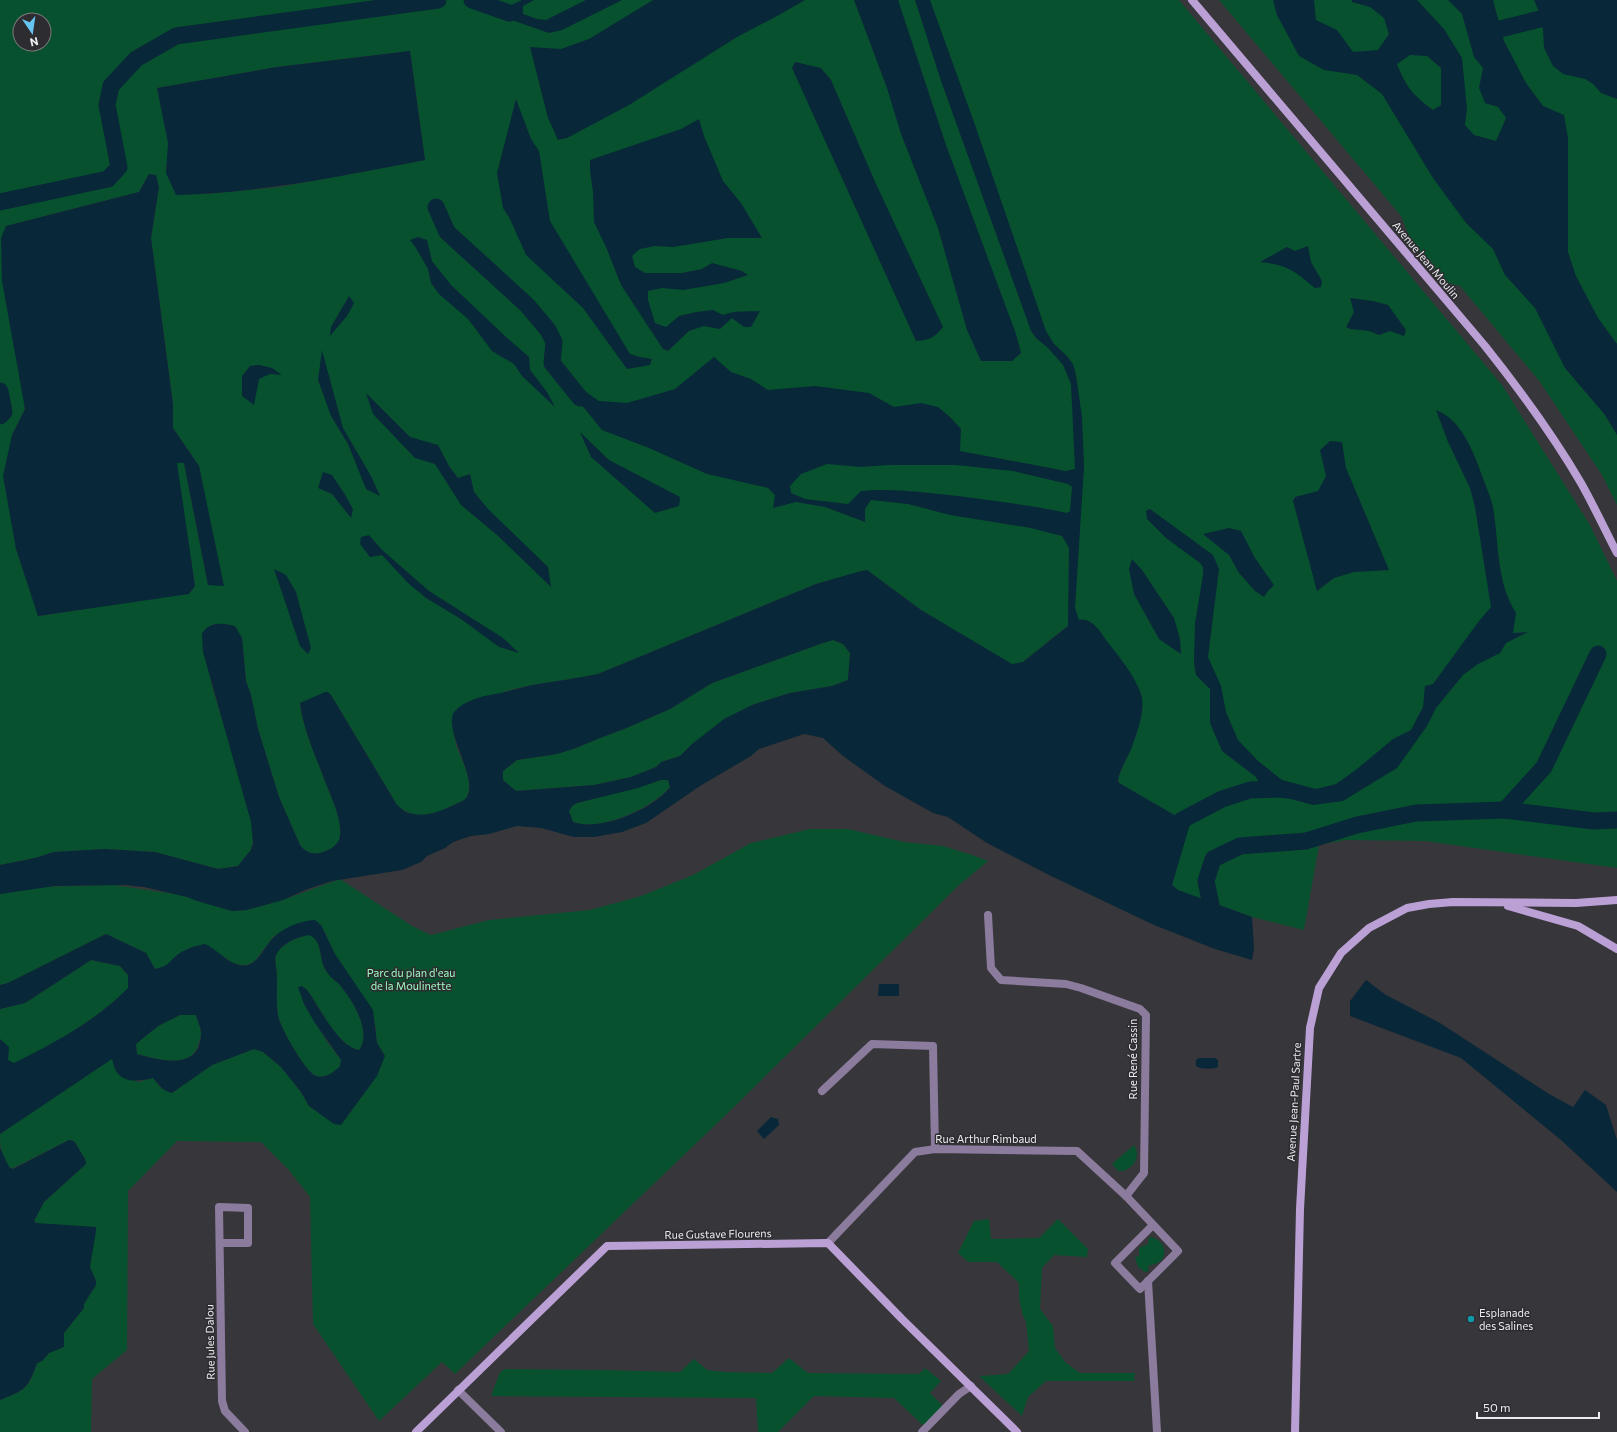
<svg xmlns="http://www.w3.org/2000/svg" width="1617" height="1432" viewBox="0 0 1617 1432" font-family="Commissioner,sans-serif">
  <rect width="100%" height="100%" fill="#37363a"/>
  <!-- green -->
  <g fill="#08512e" fill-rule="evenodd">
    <path d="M0 0H1179L1502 385 1590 525 1617 581V868L1425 841 1345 840 1319 845 1304 930 1252 917 1177 890 1172 885 1189 824 1119 783 1118 778 1137 733 1070 624 1023 662 1012 665 921 610 867 570 816 584 598 674C568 681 536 682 507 691 488 698 470 708 452 717 453 726 454 736 456 745 462 763 475 780 466 799 444 810 418 825 397 805L331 695 300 703C303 727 313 750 322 773 328 791 345 822 339 840 336 847 326 852 319 853 312 855 304 851 300 845L279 797 258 729 251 695 246 681 242 638 231 625 214 624 204 630 208 666 212 686 248 805 254 835 251 850 241 862 238 866 218 869 155 852 105 849 54 852 35 858 0 865ZM20 20H44V44H20ZM410 51 425 160 280 187 206 194 166 173 169 143 157 88 277 67ZM149 174 159 187 151 238 173 404V428L199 466 208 585 184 463H176L195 586 189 593 38 616 12 435 25 409 6 226 139 192Z"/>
    <polygon points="1219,0 1617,0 1617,505 1602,475 1540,382 1460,286 1448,283 1413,246 1401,216"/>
    <polygon points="833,640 843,644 850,653 848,680 832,686 790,693 752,705 692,744 680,756 661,762 656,767 631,777 594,785 516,791 503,781 503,771 517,760 557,754 576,748 600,738 624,729 670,709 712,683 820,644"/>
    <path d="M661 780H668L670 787C652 808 600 832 573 822L569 811 572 806 577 803Z"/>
    <path d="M810 829H848L904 842 943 846 975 856 988 861 959 885 734 1107 455 1374 442 1362 379 1421 313 1324 310 1197 288 1169 261 1142 177 1141 128 1191 127 1350 92 1379 91 1432H0V1400C25 1390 29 1389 37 1363L42 1361 49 1353 64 1346V1333L84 1308V1304L96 1285V1281L90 1269V1261L34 1221 44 1202 86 1164 85 1159 74 1141 69 1140 11 1169C1 1160 0 1146 0 1134L112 1058 116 1071 138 1082 153 1078 161 1088 172 1093 212 1065 254 1049 263 1052 281 1067 301 1092 309 1106 327 1118 385 1056 377 1043 376 1035V1028L365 1000 334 954 328 942 326 933 286 929 273 937 255 961 247 965H241L233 963 215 951 195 946 176 956 165 967 155 969 146 953 106 934 8 983 0 985V894L37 887 114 885 181 895 232 911 247 910 291 897 340 879 412 926 431 935 489 920 590 910 641 896 693 875 751 843Z"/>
    <path d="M309 934C324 941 318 961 327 972 330 976 334 980 338 983 351 997 373 1032 359 1050 337 1046 320 1007 307 990L304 1004 328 1043 341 1060 340 1067C335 1072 324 1079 316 1076 306 1073 279 1026 278 1015 276 1003 277 989 277 976 277 969 274 961 276 955 282 943 297 938 309 934Z"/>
    <path d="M91 960 120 966 128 975 129 988C96 1021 54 1043 14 1064L8 1060 0 1039V1009L25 1003Z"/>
    <path d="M180 1015H196C197 1020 201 1027 201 1033 201 1036 200 1039 199 1042 193 1071 157 1059 137 1054L136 1044 158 1026Z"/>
    <path d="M1134 1145C1142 1157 1132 1172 1118 1171L1112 1164Z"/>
    <polygon points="989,1219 991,1239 1039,1238 1058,1219 1088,1249 1087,1257 1054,1255 1042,1268 1040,1309 1053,1326 1055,1348 1065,1362 1080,1373 1135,1373 1134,1381 1046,1381 1028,1397 1022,1416 979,1376 1008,1374 1029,1351 1026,1322 1023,1316 1019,1299 1019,1283 997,1262 968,1262 958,1253 974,1221"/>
    <path d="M1149 1237C1159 1237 1168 1248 1163 1258 1160 1263 1153 1265 1148 1266L1149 1271 1145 1272 1138 1267 1135 1257 1139 1256V1248L1148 1244Z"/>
    <polygon points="789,1358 808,1373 919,1374 925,1368 941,1381 930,1393 945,1408 926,1428 894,1398 814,1396 778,1432 758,1432 756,1398 491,1396 500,1372 505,1369 603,1370 680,1372 694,1359 707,1370 725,1372 772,1373"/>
  </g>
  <!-- water -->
  <g fill="#082738" fill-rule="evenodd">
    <polygon points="522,0 534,0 523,6 523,14 537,19 546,20 586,0 622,0 562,30 549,33 468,5 500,5 507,7"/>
    <polygon points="653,0 805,0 779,15 737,37 629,105 567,138 558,140 548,118 530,47 561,49 589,39"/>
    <polygon points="854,0 898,0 946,145 1016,334 1021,353 1012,361 981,361 967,330 938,228 901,134 887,88"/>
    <path d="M915 0H930L975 125 1046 331 1054 344 1067 356 1073 364 1076 375 1082 417 1084 467 1075 608 1079 620C1091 617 1100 631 1106 640 1118 655 1135 676 1141 694 1146 710 1137 732 1132 747 1128 757 1119 770 1118 781L1119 783 1190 824 1172 885 1178 890 1252 917 1254 948 1252 960 1215 949 1154 925 1051 876 987 843 948 817 933 813 885 786 843 756 823 738 804 734 759 749 751 756 700 786 646 823 622 832 594 837H574L541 828 517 826 489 834 471 836 453 842 445 848 427 856 421 862 402 870 332 881 308 889 283 900 247 910 232 911 197 901 187 897 144 887 125 885 55 886 0 894V865L35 858 54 852 105 849 155 852 218 869 238 866 241 862 251 850 253 843 251 822 203 652 202 634C209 621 223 623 235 626L242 638 246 681 251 695 258 729 279 797 300 845C304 851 312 855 319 853 326 852 336 847 339 840 345 822 328 791 322 773 313 750 303 727 300 703L325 692H328L331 695 397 805C401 808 404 812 409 813 426 818 441 811 456 804 459 802 464 801 466 798 468 796 469 792 469 790 473 771 442 725 455 711 469 697 487 696 505 692 516 689 527 686 538 684 558 681 578 678 598 674L816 584 861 571 867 570 921 610 1012 664 1023 662 1068 626 1069 548 1062 536 1031 528 950 515 908 504 871 500 865 509V522L825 507 796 502 773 508 775 495 768 488 707 474 649 448 602 430 559 377 579 387 599 401 627 403 675 389 714 357 731 372 751 379 768 390 815 386 869 393 894 407 921 403 938 407 950 417 961 429 960 451 1066 471 1075 469 1071 384 1063 365 1048 348 1036 338 1031 331 941 81ZM827 464 861 467 889 465H956L1013 471 1068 484 1072 487 1070 511 1067 513C1030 505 995 501 958 496 926 493 893 488 861 491L848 504 805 499 791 493 790 486 801 474ZM833 640 843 644 850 653 848 680 832 686 790 693 752 705 724 719 692 744 680 756 661 762 656 767 631 777 594 785 516 791 503 780V771L517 760 557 754 576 748 600 738 624 729 670 709 712 683 820 644ZM661 780H668L670 787C654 809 600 832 573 822L569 811 572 806 577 803 638 788Z"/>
    <path d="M1273 0H1314L1316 20 1337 30 1353 52 1378 50 1389 34 1384 18 1370 7 1352 2V0H1417L1444 29 1462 58 1467 109 1465 125 1474 135 1496 141 1506 118 1498 107 1485 103 1479 88 1483 68 1474 57 1462 14 1448 0H1493L1504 41 1526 83 1543 106 1564 115 1568 138V252L1576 276 1598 318 1617 344V435L1605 415 1565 368 1535 308 1505 275 1493 249 1466 223 1433 178 1382 94 1357 75 1324 70 1299 56 1277 15ZM1410 55 1427 56 1441 68V105L1433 110C1413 95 1406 87 1397 64Z"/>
    <polygon points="1534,0 1617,0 1617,99 1601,93 1593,84 1585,79 1563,74 1553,66 1544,48 1543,30 1539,12"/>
    <path d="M410 51 425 160C342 176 260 193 176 195L166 173 168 143 157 88 277 67Z"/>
    <path d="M795 62 821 68 831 80 876 184 943 327C934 338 930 340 916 341L792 68Z"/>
    <polygon points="516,99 531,139 539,151 550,221 630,354 640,357 652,359 650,365 627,369 583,308 526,255 510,219 503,208 497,173"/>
    <path d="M699 119 704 136 723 181 741 203 762 238H728L673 247 655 246 640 249 632 256 635 267 645 273H682L702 269 712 263 742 271 748 275 724 283 683 290 662 288 648 291V300L655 323 666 327 679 316 696 312 713 310 723 315C735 310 747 312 760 311L751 327H744L732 318 720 329 704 326 689 331 668 351 663 349 621 285 606 247 594 222 593 192 590 170V160L681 129Z"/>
    <polygon points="149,174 156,175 159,187 151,238 173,404 173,428 199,466 224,586 208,585 184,463 177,463 195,586 189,594 38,616 16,549 3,476 12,435 25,409 2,281 1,238 6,226 139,192"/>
    <polygon points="418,237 427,240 432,261 451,285 505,336 529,357 530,370 547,392 555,407 522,376 514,364 492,351 468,319 439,294 431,283 428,269 416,248 410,240"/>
    <path d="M1308 246 1311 262 1322 281 1321 287 1315 288C1294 271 1288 265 1260 262L1287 247 1295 251Z"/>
    <polygon points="349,296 354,303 347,316 330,336 331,327"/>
    <polygon points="1350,298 1373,301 1388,305 1406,330 1404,336 1390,331 1379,335 1369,331 1350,329 1346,327 1354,312"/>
    <polygon points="322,350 343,428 371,476 380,496 366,489 348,444 331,416 318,380"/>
    <polygon points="259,365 272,368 282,375 270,374 259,379 254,405 242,396 242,376 250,366"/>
    <polygon points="366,393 410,437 438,445 449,466 458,478 470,474 474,492 488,509 548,567 551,587 497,535 461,505 435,464 415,458 373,414"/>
    <path d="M1436 410C1463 420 1475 456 1484 481 1487 489 1491 498 1493 507 1499 543 1496 581 1516 613L1513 633 1528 632 1506 643 1500 653 1478 664 1463 675 1436 708 1427 726 1397 768 1343 801 1313 805 1291 799 1250 794 1260 785 1256 777 1222 751 1210 723V689L1196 675 1194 663 1195 623 1203 575V567L1200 563 1166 538 1147 519 1146 511 1150 509 1213 555 1219 569 1208 657 1221 686 1226 712 1238 740 1257 760 1282 780 1316 789 1336 784 1357 769 1393 739 1411 730 1423 707 1425 686 1433 684 1479 621 1491 607 1475 507 1470 488 1448 442Z"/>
    <polygon points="580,432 609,460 680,497 679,506 655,513 591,457"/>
    <polygon points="1330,441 1342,442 1346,468 1389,570 1354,572 1334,578 1317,591 1293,501 1295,497 1318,491 1326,476 1320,450"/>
    <polygon points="323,472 332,475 344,493 353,509 351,518 332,494 318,488"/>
    <polygon points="1229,528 1241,531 1255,558 1274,585 1267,592 1264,597 1255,591 1239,573 1229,555 1203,534"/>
    <polygon points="369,535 381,549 429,591 503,638 519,653 499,647 461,619 426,598 408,583 382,555 370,557 360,544 361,537"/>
    <polygon points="1132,559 1142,570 1174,618 1180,639 1181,654 1159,639 1134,594 1129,569"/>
    <polygon points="274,569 286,575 296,592 311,648 308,654 300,646"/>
    <path d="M315 920 321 925 335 954 373 1010 377 1043 385 1056 377 1076 341 1125 334 1124 309 1106 301 1092 281 1067 263 1052 254 1049 212 1065 172 1093C163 1091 159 1085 153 1078 140 1081 124 1084 116 1071 114 1067 113 1062 112 1059L0 1134V1039L9 1047 8 1060 14 1063C54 1043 96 1021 128 988V975L120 966 91 960 25 1003 0 1009V985L8 983 106 934 146 953 155 969C168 966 167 964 176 956 184 949 195 946 205 944 218 950 225 961 239 965 257 969 263 948 273 938 284 927 300 921 315 920ZM309 935C324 941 318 961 327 972 330 977 334 980 338 983 351 997 373 1032 359 1050 337 1046 320 1007 307 990L302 986 298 987 304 1004 315 1023 341 1060 340 1066C335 1072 324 1079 316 1076 306 1073 279 1026 278 1015 276 1003 277 989 277 976 277 969 274 961 276 955 282 943 297 937 309 935ZM180 1015H196C197 1020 201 1027 201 1033 201 1071 161 1061 137 1054L136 1044 158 1026Z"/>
    <polygon points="1366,980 1386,995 1440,1023 1549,1094 1573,1107 1585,1090 1606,1105 1617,1140 1617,1192 1561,1140 1461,1058 1350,1016 1350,1001"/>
    <polygon points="879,984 899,984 899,996 878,996"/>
    <path d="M1199 1058H1215L1218 1060V1067C1213 1069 1202 1070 1196 1066V1060Z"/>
    <polygon points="771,1117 778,1119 779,1125 764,1139 757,1131"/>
    <path d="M69 1140 74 1141 85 1159 86 1164 44 1202 34 1221 36 1223 96 1227V1231L90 1267 96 1281V1285L84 1304V1308L64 1333V1347L49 1353 42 1361 37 1363C28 1389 25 1390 0 1400V1148L9 1167 13 1169Z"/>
  </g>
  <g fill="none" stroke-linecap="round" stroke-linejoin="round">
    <!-- canal -->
    <g stroke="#082738" stroke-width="17">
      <polyline points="472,0 509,13"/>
      <polyline points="1491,41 1487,33 1500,29 1540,19"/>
      <polyline points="0,202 108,179 119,167 107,105 111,86 136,59 176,36 438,0"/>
      <polyline points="436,207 447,232 527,305 548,330 554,342 552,363 580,398"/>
      <polyline points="0,391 4,412 0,416"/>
      <polyline points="1598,654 1544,767 1505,810 1594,821 1617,820"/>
      <polyline points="1170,839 1182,820 1222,799 1250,790 1278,789"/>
      <polyline points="1211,920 1212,910 1206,881 1213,859 1240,846 1306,841 1357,825 1416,813 1505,810"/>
    </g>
    <!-- street -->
    <g stroke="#8b7b9d" stroke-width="8">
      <polyline points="988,915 991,968 1001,980 1066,984 1081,988 1140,1009 1146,1015 1144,1173 1126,1196"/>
      <polyline points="822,1091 872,1044 933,1046 935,1149"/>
      <polyline points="220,1243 248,1243 248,1208 219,1207 222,1401 225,1411 245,1432"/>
      <polyline points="828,1243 915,1152 935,1149 1077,1151 1126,1196 1178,1251 1140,1289 1115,1263 1152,1226"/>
      <polyline points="1148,1281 1157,1432"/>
      <polyline points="458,1390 501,1432"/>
      <polyline points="922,1432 959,1394 971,1386"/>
    </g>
    <!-- secondary -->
    <g stroke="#bba0d6" stroke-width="8">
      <path d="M1192 0 1485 346C1520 390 1553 435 1581 483 1594 506 1605 530 1617 553"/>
      <polyline points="1508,906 1578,926 1617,949"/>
      <polyline points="416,1432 607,1246 828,1243 902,1319 1017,1432"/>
      <polyline points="1295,1432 1300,1209 1310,1028 1319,988 1341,953 1369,928 1407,908 1429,904 1453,902 1576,903 1617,900"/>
    </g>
  </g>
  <!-- markers -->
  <circle fill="#0f9aa8" stroke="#2d2c30" stroke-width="1.5" cx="1471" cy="1319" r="4"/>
  <g text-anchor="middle" stroke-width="3" stroke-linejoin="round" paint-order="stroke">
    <!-- street labels -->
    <g font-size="11" fill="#edecef" stroke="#2d2c30">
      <text transform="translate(1426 260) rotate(50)" y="4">Avenue Jean Moulin</text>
      <text transform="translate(1133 1059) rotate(-90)" y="4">Rue René Cassin</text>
      <text transform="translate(1294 1102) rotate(-87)" y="4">Avenue Jean-Paul Sartre</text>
      <text x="986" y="1143">Rue Arthur Rimbaud</text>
      <text transform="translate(718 1234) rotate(-1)" y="4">Rue Gustave Flourens</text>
      <text transform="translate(210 1342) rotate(-91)" y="4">Rue Jules Dalou</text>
    </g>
    <!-- park labels -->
    <g font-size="11" fill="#9dfac0" stroke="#2d2c30">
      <text x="411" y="977">Parc du plan d'eau<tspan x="411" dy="13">de la Moulinette</tspan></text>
    </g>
    <!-- poi labels -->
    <g font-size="11" fill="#edecef" stroke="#2d2c30" text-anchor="start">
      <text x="1479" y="1317">Esplanade<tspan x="1479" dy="13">des Salines</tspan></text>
    </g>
  </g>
  <!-- north arrow -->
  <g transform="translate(32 32) rotate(167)"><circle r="19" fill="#2d2c30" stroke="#7a797c"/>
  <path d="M0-3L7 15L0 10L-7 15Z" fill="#67c4f0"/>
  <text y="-6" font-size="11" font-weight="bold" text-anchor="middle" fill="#edecef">N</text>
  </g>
  <!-- scale -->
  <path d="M1477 1412v6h122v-6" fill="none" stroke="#edecef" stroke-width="2"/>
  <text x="1483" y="1412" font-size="12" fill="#edecef" stroke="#2d2c30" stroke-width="3" paint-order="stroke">50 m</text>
</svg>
